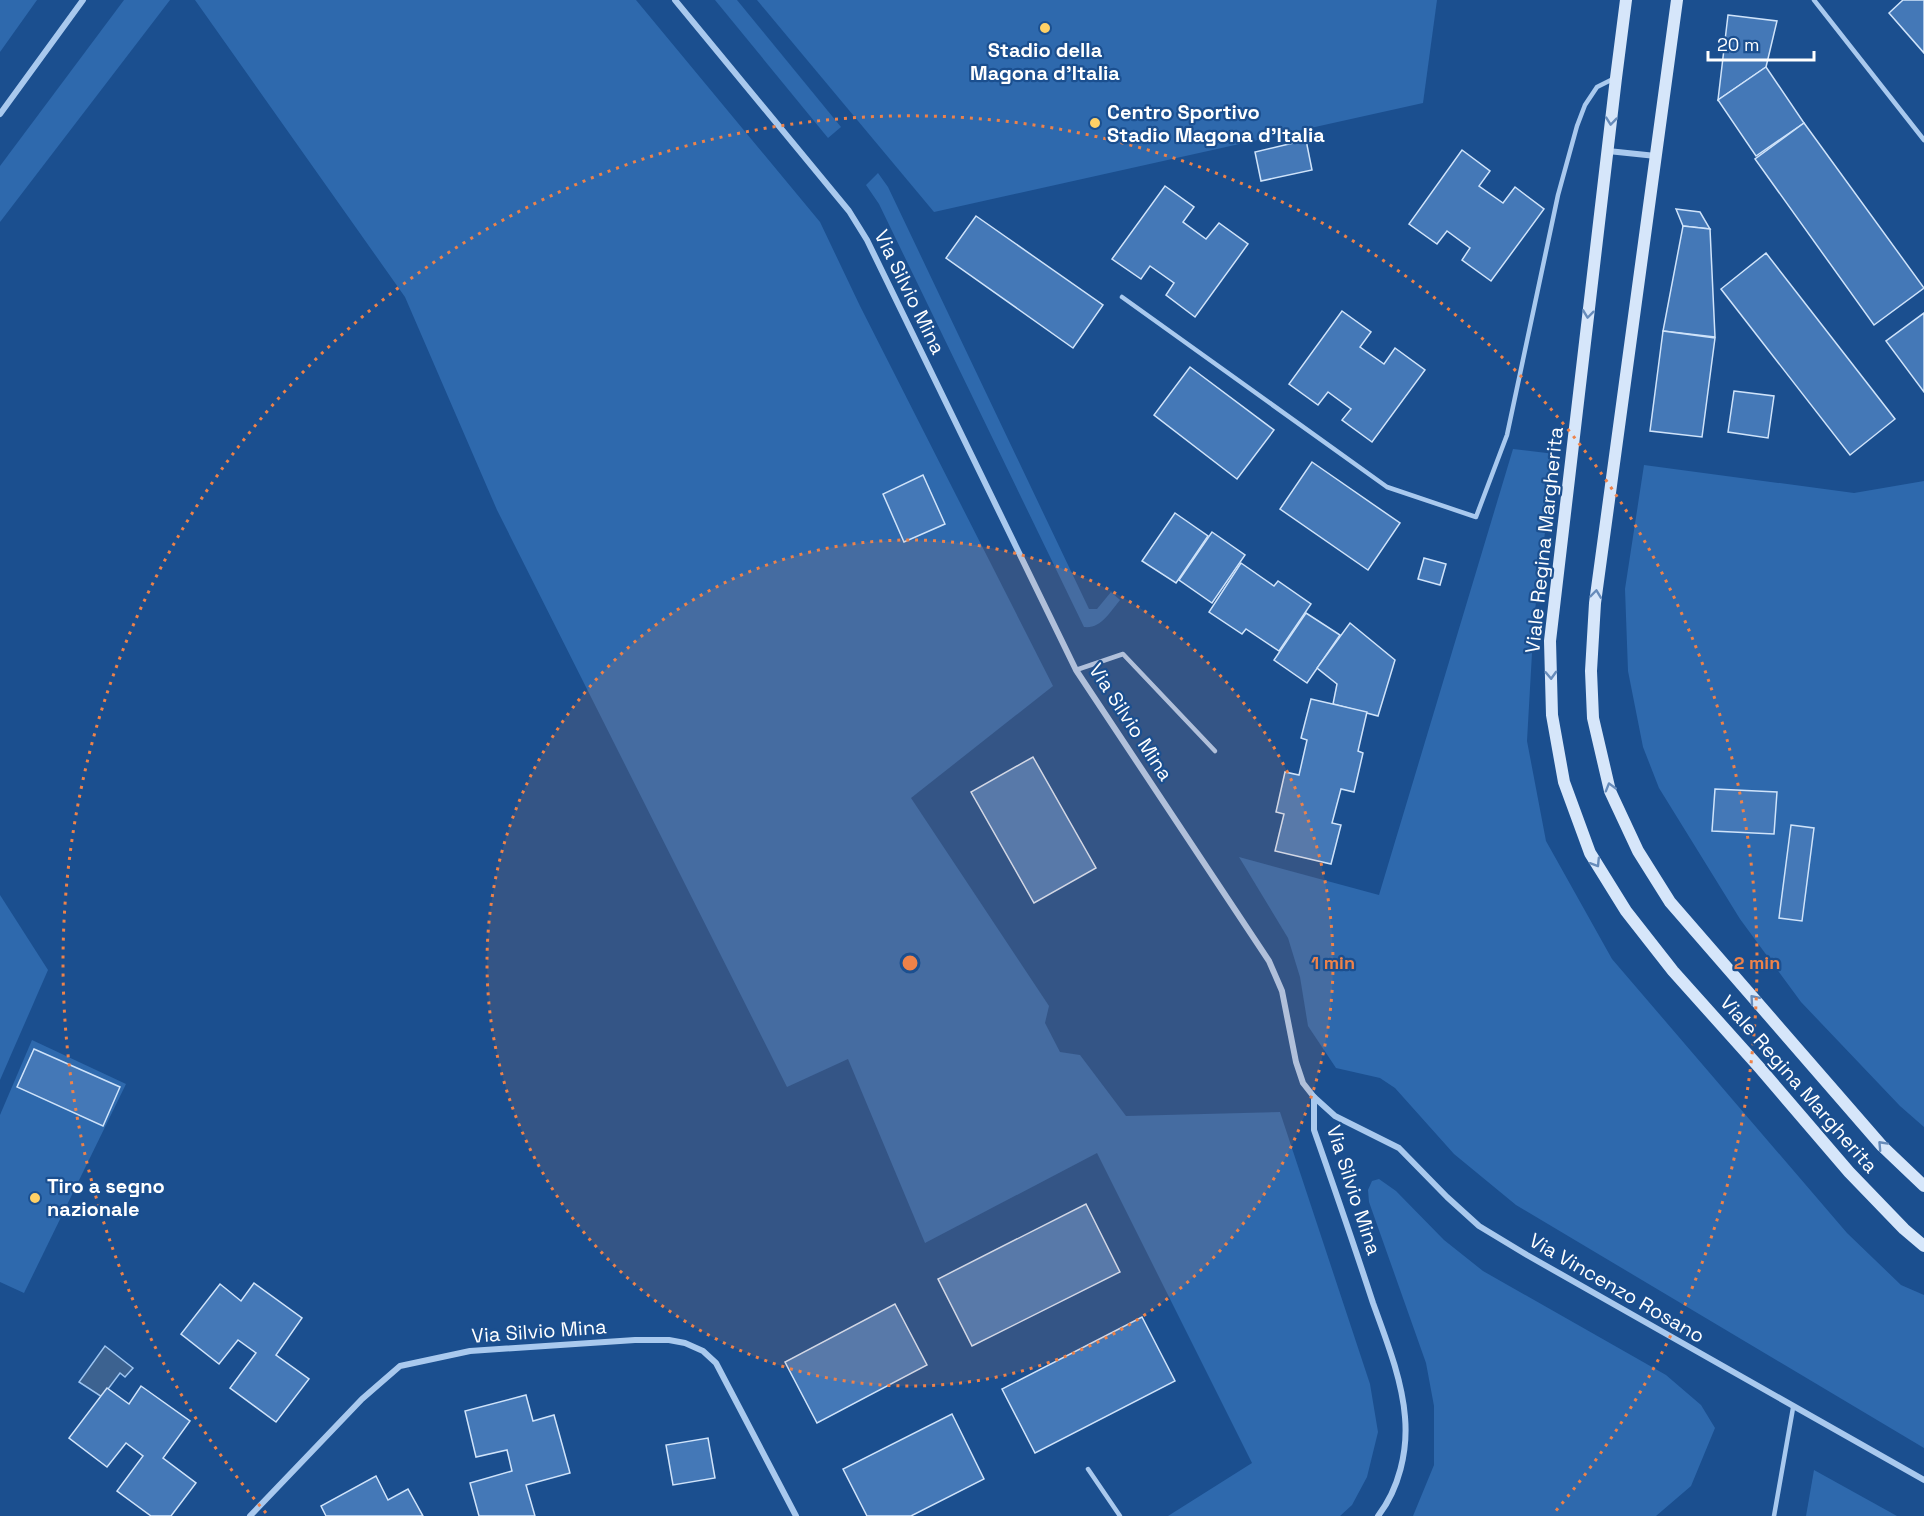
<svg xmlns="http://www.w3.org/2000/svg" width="1924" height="1516" viewBox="0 0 1924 1516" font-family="'Space Grotesk',sans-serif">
  <rect width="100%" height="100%" fill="#1b4f8f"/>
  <!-- green -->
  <g fill="#2e69ad">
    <polygon points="0,0 37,0 0,52"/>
    <polygon points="124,0 170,0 0,222 0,166"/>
    <polygon points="195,0 636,0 820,222 860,306 1053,686 911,798 1049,1006 1045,1023 1060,1052 1080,1055 1126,1116 1280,1112 1370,1384 1378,1432 1367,1477 1352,1505 1340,1516 1168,1516 1252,1463 1097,1153 925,1243 848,1059 787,1087 497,510 405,297"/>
    <polygon points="715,0 737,0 841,127 828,138"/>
    <polygon points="757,0 1437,0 1423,103 934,212"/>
    <path d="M878 173 888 187 1089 609H1097L1111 592 1120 600C1110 612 1101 629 1084 627L879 204 866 185Z"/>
    <polygon points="1513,449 1555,454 1534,618 1527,741 1546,841 1612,959 1847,1233 1901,1285 1924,1295 1924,1448 1516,1205 1454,1154 1395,1088 1380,1078 1336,1068 1308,1026 1300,977 1288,938 1239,857 1379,895"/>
    <polygon points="1644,465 1854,493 1924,481 1924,1127 1900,1106 1801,1002 1740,919 1659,788 1643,747 1628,671 1625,589"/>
    <polygon points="0,895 48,970 0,1080"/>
    <polygon points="32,1040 126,1084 24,1293 0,1282 0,1115"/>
    <polygon points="1379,1179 1396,1191 1444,1240 1483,1271 1666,1375 1701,1405 1715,1428 1691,1486 1656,1516 1413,1516 1434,1465 1434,1406 1426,1363 1369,1202 1368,1190 1372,1181"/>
    <polygon points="1814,1470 1897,1516 1806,1516"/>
  </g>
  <!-- water -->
  <polygon fill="#3c6290" stroke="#9cc4f0" stroke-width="1.5" points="105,1346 133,1368 125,1377 120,1373 102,1397 79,1382"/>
  <!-- building -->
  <g fill="#4478b7" stroke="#cfe3fa" stroke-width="1.5">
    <polygon points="1903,0 1924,0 1924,53 1889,13"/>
    <polygon points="1728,15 1777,21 1766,67 1718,100"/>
    <polygon points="1766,67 1804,123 1756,156 1718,100"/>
    <polygon points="1804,123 1924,288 1874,325 1755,159"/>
    <polygon points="1306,140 1312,170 1261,181 1255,152"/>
    <polygon points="1462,150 1490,171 1479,186 1503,203 1515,187 1544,209 1491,281 1462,260 1470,248 1447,231 1437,244 1409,224"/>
    <polygon points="1165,186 1194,207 1183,222 1206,239 1219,223 1248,244 1195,317 1166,295 1174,283 1150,266 1141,279 1112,259"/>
    <polygon points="1676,209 1700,212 1710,229 1683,226"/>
    <polygon points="976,216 1103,305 1073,348 946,258"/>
    <polygon points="1683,226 1710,229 1715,337 1663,331"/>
    <polygon points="1766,253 1895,419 1850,455 1721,289"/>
    <polygon points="1342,311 1371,332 1360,347 1384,364 1395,348 1425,370 1372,442 1342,420 1351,409 1328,392 1318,405 1289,384"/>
    <polygon points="1924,313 1924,392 1886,341"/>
    <polygon points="1663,331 1715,338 1702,437 1650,431"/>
    <polygon points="1190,367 1274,430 1237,479 1154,415"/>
    <polygon points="1734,391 1774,396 1768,438 1728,432"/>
    <polygon points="1312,462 1400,523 1368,570 1280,509"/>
    <polygon points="923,475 945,524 904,542 883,494"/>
    <polygon points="1175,513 1208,536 1176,583 1142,561"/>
    <polygon points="1212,532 1245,555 1212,603 1179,580"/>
    <polygon points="1424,558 1446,564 1440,585 1418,579"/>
    <polygon points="1241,563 1274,586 1278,581 1311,604 1279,651 1246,629 1242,634 1209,612"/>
    <polygon points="1306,613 1340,635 1307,683 1274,660"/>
    <polygon points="1350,623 1395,660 1378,716 1333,704 1337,684 1317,668"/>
    <polygon points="1311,699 1367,712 1358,751 1363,753 1354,792 1341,789 1332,823 1341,825 1331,864 1275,851 1284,814 1276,812 1285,772 1299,775 1307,740 1301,738"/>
    <polygon points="1033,757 1096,868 1034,903 971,792"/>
    <polygon points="1715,789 1777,792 1774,834 1712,831"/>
    <polygon points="1791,825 1814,828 1802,921 1779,918"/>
    <polygon points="34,1049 120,1087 103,1126 17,1087"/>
    <polygon points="1086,1204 1120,1272 972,1346 938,1279"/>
    <polygon points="254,1283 302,1318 276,1355 309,1379 276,1422 230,1388 256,1353 238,1340 219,1364 181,1334 220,1284 241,1301"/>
    <polygon points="895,1304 927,1365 817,1423 785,1362"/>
    <polygon points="1142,1317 1175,1381 1035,1453 1002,1389"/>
    <polygon points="141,1386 190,1421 163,1458 196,1483 171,1516 151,1516 117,1491 143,1456 126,1443 107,1467 69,1438 107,1388 129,1404"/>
    <polygon points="526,1395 533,1421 554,1415 570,1473 526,1485 535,1516 479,1516 470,1483 512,1471 507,1450 476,1457 465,1411"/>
    <polygon points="952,1414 984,1479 911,1516 867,1516 843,1469"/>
    <polygon points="708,1438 715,1478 673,1485 666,1445"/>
    <polygon points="376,1476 388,1500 408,1489 423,1516 326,1516 321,1506"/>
  </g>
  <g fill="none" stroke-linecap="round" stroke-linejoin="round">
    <!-- lane -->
    <g stroke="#a9c9ee" stroke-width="4.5">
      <polyline points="1814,0 1924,140"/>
      <polyline points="1122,297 1387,487 1476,517 1507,435 1558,195 1577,126 1585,105 1597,87 1613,79"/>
      <polyline points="1076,670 1123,654 1215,751"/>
      <polyline points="1088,1469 1120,1516"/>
      <polyline points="1774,1516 1793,1408"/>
    </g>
    <!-- street -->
    <g stroke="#a9c9ee" stroke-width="6">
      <path d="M675 0 849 211 867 240 1076 670 1269 961 1282 991 1296 1062 1303 1083 1314 1097V1130C1334 1187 1354 1245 1373 1303 1386 1339 1402 1379 1405 1417 1408 1451 1399 1489 1378 1516"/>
      <polyline points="0,114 83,0"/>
      <polyline points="1608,151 1656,156"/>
      <polyline points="1314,1097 1335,1116 1399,1148 1447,1197 1479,1226 1527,1255 1924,1480"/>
      <polyline points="250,1516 362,1399 400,1366 470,1351 635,1340 669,1340 685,1343 703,1351 716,1363 796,1516"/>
    </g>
    <!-- secondary -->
    <g stroke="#d6e6fa" stroke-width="12">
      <polyline points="1626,0 1616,78 1550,641 1552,715 1564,782 1590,853 1626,911 1673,971 1759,1067 1849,1172 1904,1229 1924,1246"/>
      <polyline points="1677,0 1595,603 1591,671 1593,718 1610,791 1638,851 1670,902 1882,1146 1924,1186"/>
    </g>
  </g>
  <!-- one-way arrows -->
  <defs><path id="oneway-chevron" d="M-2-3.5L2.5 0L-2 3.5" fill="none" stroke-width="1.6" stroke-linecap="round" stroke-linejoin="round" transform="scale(1.5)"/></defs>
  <g stroke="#668bba">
    <use href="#oneway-chevron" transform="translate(1611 121) rotate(96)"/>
    <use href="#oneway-chevron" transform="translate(1588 314) rotate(97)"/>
    <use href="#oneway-chevron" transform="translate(1596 594) rotate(-83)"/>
    <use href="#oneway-chevron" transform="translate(1551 675) rotate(88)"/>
    <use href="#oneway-chevron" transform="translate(1610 787) rotate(-106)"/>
    <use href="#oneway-chevron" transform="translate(1596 863) rotate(58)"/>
    <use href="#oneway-chevron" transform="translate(1754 999) rotate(-131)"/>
    <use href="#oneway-chevron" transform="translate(1882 1145) rotate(-133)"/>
  </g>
  <!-- distance rings -->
  <circle cx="910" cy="963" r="423" fill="#ee8249" fill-opacity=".12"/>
  <g fill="none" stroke="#ee8249" stroke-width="3" stroke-dasharray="3 6">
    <circle cx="910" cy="963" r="423"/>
    <path d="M266 1513A847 847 0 1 1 1554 1513"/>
  </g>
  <!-- markers -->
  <g fill="#ffd166" stroke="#1b4f8f" stroke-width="2">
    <circle cx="1045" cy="28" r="6"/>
    <circle cx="1095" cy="123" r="6"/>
    <circle cx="35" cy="1198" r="6"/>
  </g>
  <g text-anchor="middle" stroke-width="4.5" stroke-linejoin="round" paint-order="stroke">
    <!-- poi labels -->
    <g font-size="20" font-weight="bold" fill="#fff" stroke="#1b4f8f" text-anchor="start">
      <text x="1045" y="57" text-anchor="middle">Stadio della<tspan x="1045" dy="23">Magona d'Italia</tspan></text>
      <text x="1107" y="119">Centro Sportivo<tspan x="1107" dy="23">Stadio Magona d'Italia</tspan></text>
      <text x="47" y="1193">Tiro a segno<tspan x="47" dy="23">nazionale</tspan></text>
    </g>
    <!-- street labels -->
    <g font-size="20" fill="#fff" stroke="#1b4f8f">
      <text transform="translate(910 292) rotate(64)" y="7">Via Silvio Mina</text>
      <text transform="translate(1544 540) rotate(-84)" y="7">Viale Regina Margherita</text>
      <text transform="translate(1131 722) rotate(57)" y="7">Via Silvio Mina</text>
      <text transform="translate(1799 1084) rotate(49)" y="7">Viale Regina Margherita</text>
      <text transform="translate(1354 1190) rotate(72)" y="7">Via Silvio Mina</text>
      <text transform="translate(1617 1288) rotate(30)" y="7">Via Vincenzo Rosano</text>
      <text transform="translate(539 1331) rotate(-4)" y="7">Via Silvio Mina</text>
    </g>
  </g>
  <circle cx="910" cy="963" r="9" fill="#ee8249" stroke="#1b4f8f" stroke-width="3"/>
  <g font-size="18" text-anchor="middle" font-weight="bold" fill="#ee8249" stroke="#1b4f8f" stroke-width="4.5" stroke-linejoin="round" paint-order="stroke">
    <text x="1333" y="969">1 min</text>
    <text x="1757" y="969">2 min</text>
  </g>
  <!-- scale -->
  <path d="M1708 51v9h106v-9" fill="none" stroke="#ffffff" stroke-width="3"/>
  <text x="1717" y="51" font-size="18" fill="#ffffff" stroke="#1b4f8f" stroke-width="4.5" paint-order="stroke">20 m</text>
</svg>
